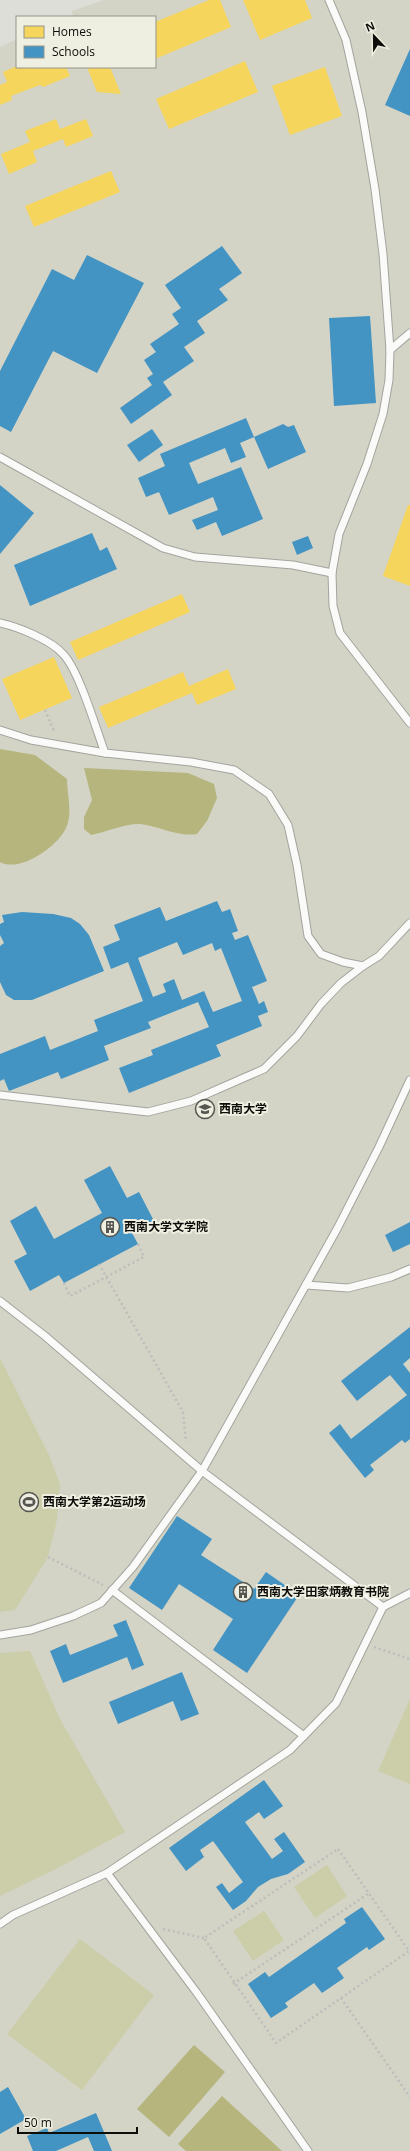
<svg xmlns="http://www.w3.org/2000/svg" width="410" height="2151" viewBox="0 0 410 2151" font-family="'Open Sans','Noto Sans SC',sans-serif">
  <rect width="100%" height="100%" fill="#ddded7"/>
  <!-- built -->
  <polygon fill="#d3d4c6" points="104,0 410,0 410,2151 0,2151 0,47 17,39 17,67 155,67 155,17 73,17 72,11"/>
  <!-- green -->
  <g fill="#cccea9">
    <polygon points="0,1358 49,1455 60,1484 57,1520 48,1557 15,1610 0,1612"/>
    <polygon points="30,1651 60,1719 125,1832 54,1870 0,1896 0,1653"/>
    <polygon points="410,1699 410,1784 378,1771"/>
    <polygon points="327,1865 347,1896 315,1918 294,1887"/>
    <polygon points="264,1911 284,1940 253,1961 233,1931"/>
    <polygon points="80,1939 154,1995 82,2090 7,2034"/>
  </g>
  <!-- water -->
  <g fill="#b5b57d">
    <path d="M0 749 35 755 67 779C67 795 73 813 66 828 57 847 20 873 0 862Z"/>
    <path d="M84 768 188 773 214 784 217 798 207 821 197 834C176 837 160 826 140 824 128 823 105 832 91 835L84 829V817L92 800Z"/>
    <polygon points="194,2045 225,2072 169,2137 137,2109"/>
    <polygon points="222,2096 282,2151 186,2151 178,2144"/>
  </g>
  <!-- homes -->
  <g fill="#f6d55c">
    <polygon points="209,0 220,0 231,27 155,59 155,22"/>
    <polygon points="243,0 305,0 312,18 260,40"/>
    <polygon points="245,61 258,92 169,129 156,99"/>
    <polygon points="17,66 36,67 37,69 42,67 66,67 70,76 43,87 40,85 11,96 12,100 0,105 0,85 7,82 3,72"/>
    <polygon points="87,67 110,67 121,94 97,92"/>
    <polygon points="325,67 342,116 290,135 272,86"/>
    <polygon points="56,119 60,129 86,119 93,136 66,147 63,139 33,151 37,162 9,174 1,154 30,142 25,131"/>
    <polygon points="111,171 120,192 34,227 25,206"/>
    <polygon points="408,505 410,505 410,586 383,576"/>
    <polygon points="182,594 190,612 78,660 70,642"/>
    <polygon points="54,657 72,698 20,720 2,679"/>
    <polygon points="228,669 236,689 197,705 192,693 108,728 99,707 183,672 189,686"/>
  </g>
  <!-- schools -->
  <g fill="#4393c3" fill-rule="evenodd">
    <polygon points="410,49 410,116 385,105"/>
    <polygon points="222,246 242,273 219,289 228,300 197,321 205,333 184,347 194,361 163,382 172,395 131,424 120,408 152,385 147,378 153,374 144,360 156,352 150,344 179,324 172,314 181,308 165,285"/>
    <polygon points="87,255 144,283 97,373 53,351 11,432 0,426 0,371 52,269 74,280"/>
    <polygon points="370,316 376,403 334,406 329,318"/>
    <polygon points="246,418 254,437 240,443 246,457 231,463 225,448 189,463 198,484 241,467 263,519 222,536 216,522 197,530 192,520 218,510 213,497 169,515 159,492 146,497 138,478 165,466 160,454"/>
    <polygon points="283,424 288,427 294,425 306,452 268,469 254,437"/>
    <polygon points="152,429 163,445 139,462 127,445"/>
    <polygon points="0,485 34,513 0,554"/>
    <polygon points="92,533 100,551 107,547 117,569 30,606 14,565"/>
    <polygon points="308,536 313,548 297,555 292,542"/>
    <path d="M217 901 222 912 230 909 238 931 232 933 235 940 248 935 267 981 252 987 259 1004 264 1001 268 1012 258 1016 262 1026 216 1045 221 1056 129 1093 119 1068 153 1055 151 1050 209 1027 198 1002 148 1022 151 1028 104 1046 109 1060 61 1079 58 1072 9 1091 4 1079 0 1081V1054L45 1036 50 1050 98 1031 94 1020 143 1001 128 962 111 969 103 947 120 940 114 925 160 907 166 921ZM177 942 183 955 212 943 215 951 221 948 242 1001 213 1012 204 991 182 1000 174 979 163 984 166 992 153 997 138 958Z"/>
    <polygon points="22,912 53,914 71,918 80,924 89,935 104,971 32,1000 14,1000 6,995 0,982 0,946 4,943 0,935 0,924 4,922 2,915"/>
    <polygon points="110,1166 127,1198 139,1192 154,1221 132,1233 138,1244 64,1283 59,1275 30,1291 14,1261 27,1254 10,1221 36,1206 54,1239 102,1213 84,1180"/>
    <polygon points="410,1222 410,1244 393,1252 385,1235"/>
    <polygon points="410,1327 410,1358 403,1364 410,1373 410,1439 405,1443 402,1440 370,1465 374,1470 365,1478 329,1433 340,1424 351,1439 407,1395 390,1375 357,1401 341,1381"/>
    <polygon points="177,1516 212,1539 201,1555 254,1589 266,1572 299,1595 247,1673 213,1650 233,1619 179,1584 162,1610 129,1588"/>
    <polygon points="126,1620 144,1665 132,1670 127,1657 63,1683 50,1651 66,1644 70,1655 118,1636 113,1625"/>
    <polygon points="182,1672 199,1714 181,1721 173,1701 118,1724 109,1702"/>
    <polygon points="264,1780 283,1806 264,1819 259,1812 245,1822 272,1859 283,1851 274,1839 284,1832 305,1862 288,1874 271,1879 258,1887 246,1901 233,1910 216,1887 222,1883 229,1893 243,1882 213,1841 200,1850 204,1857 186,1871 169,1848"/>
    <polygon points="362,1907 385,1939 369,1950 367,1947 337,1968 344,1978 322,1993 314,1983 285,2003 288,2007 271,2018 248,1984 265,1972 269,1977 346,1923 344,1919"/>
    <polygon points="8,2087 26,2119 0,2134 0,2092"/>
    <polygon points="96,2113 112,2151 94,2151 88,2137 56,2151 33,2151 27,2136 47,2128 49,2133"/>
  </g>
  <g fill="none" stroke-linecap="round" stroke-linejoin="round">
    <!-- lane casing -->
    <g stroke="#a3a49e" stroke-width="9">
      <g id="lane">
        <polyline points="329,0 346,40 362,112 375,189 383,254 390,350 389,380 383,414 367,464 339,534 332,573 333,606 340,633 410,723"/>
        <polyline points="390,350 410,333"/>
        <polyline points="0,457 163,548 195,557 293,565 332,573"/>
        <path d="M0 623C18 627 51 640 63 654 79 670 96 729 105 753"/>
        <polyline points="0,730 31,740 105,753 191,762 234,770 269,794 288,825 297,865 308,936 321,954 343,962 363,966 379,956 410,923"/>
        <polyline points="0,1095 148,1112 191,1101 264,1069 297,1036 321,1004 341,983 363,966"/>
        <polyline points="306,1285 348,1288 391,1277 410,1269"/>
        <polyline points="0,1301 45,1336 202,1471 383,1607"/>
        <polyline points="112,1590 304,1736"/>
        <polyline points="0,1635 31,1630 73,1616 101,1603 133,1567 202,1471 337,1229 379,1147 410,1080"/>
        <polyline points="107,1873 197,1993 308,2151"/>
        <polyline points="0,1924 13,1915 107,1873 290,1750 336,1703 383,1607 410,1593"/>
      </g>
    </g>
    <!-- path -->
    <g stroke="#bdbdbb" stroke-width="2.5" stroke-dasharray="2 3" stroke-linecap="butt">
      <polyline points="45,710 55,733"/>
      <polyline points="99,1264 183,1412 186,1442"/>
      <polyline points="64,1283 70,1296 144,1257 138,1244"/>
      <polyline points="48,1557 103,1585"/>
      <polyline points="374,1647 410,1659"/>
      <polygon points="338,1849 409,1951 276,2043 204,1938"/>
      <polyline points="163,1929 204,1938"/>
      <polyline points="233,1984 368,1894"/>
      <polyline points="341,1998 410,2097"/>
    </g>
    <!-- lane -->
    <use href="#lane" stroke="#fafaf9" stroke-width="7"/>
  </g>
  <!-- icons -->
  <defs>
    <g id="university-ring" transform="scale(1)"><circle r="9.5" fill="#eeeee1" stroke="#565651" stroke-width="1.5"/><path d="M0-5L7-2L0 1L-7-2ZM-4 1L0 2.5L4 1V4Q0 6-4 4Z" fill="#565651"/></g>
    <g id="building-ring" transform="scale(1)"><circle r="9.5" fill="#eeeee1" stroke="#565651" stroke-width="1.5"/><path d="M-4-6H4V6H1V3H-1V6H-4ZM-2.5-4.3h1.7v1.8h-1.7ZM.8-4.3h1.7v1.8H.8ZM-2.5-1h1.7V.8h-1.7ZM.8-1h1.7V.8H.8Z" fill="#565651"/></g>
    <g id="stadium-ring" transform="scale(1)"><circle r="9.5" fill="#eeeee1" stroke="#565651" stroke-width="1.5"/><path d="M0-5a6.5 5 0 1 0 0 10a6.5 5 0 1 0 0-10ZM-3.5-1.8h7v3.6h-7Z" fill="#565651"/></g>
  </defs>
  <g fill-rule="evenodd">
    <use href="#university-ring" x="205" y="1109"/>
    <use href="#building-ring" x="110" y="1227"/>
    <use href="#stadium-ring" x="29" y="1502"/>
    <use href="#building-ring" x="243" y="1592"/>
  </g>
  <g text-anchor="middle" stroke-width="4" stroke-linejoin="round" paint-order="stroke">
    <!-- poi labels -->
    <g font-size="12" font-weight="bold" fill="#0d0d09" stroke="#eeeee1" text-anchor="start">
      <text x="219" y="1113">西南大学</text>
      <text x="124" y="1231">西南大学文学院</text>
      <text x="43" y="1506">西南大学第2运动场</text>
      <text x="257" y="1596">西南大学田家炳教育书院</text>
    </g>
  </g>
  <!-- legend -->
  <rect x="16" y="16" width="140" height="52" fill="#eeeee1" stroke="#94948b"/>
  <rect x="24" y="26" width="20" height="12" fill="#f6d55c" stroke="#94948b"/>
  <text x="52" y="36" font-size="12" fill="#0d0d09">Homes</text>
  <rect x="24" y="46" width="20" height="12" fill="#4393c3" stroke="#94948b"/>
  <text x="52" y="56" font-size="12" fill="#0d0d09">Schools</text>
  <!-- north arrow -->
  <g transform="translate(374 36) rotate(338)" stroke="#eeeee1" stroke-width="3" paint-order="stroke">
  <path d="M0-3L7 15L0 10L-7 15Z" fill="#0d0d09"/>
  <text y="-6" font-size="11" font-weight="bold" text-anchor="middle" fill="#0d0d09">N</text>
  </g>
  <!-- scale -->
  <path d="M18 2127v6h119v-6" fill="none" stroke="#0d0d09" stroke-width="2"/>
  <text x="24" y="2127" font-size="12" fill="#0d0d09" stroke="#eeeee1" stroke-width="3" paint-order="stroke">50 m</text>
</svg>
